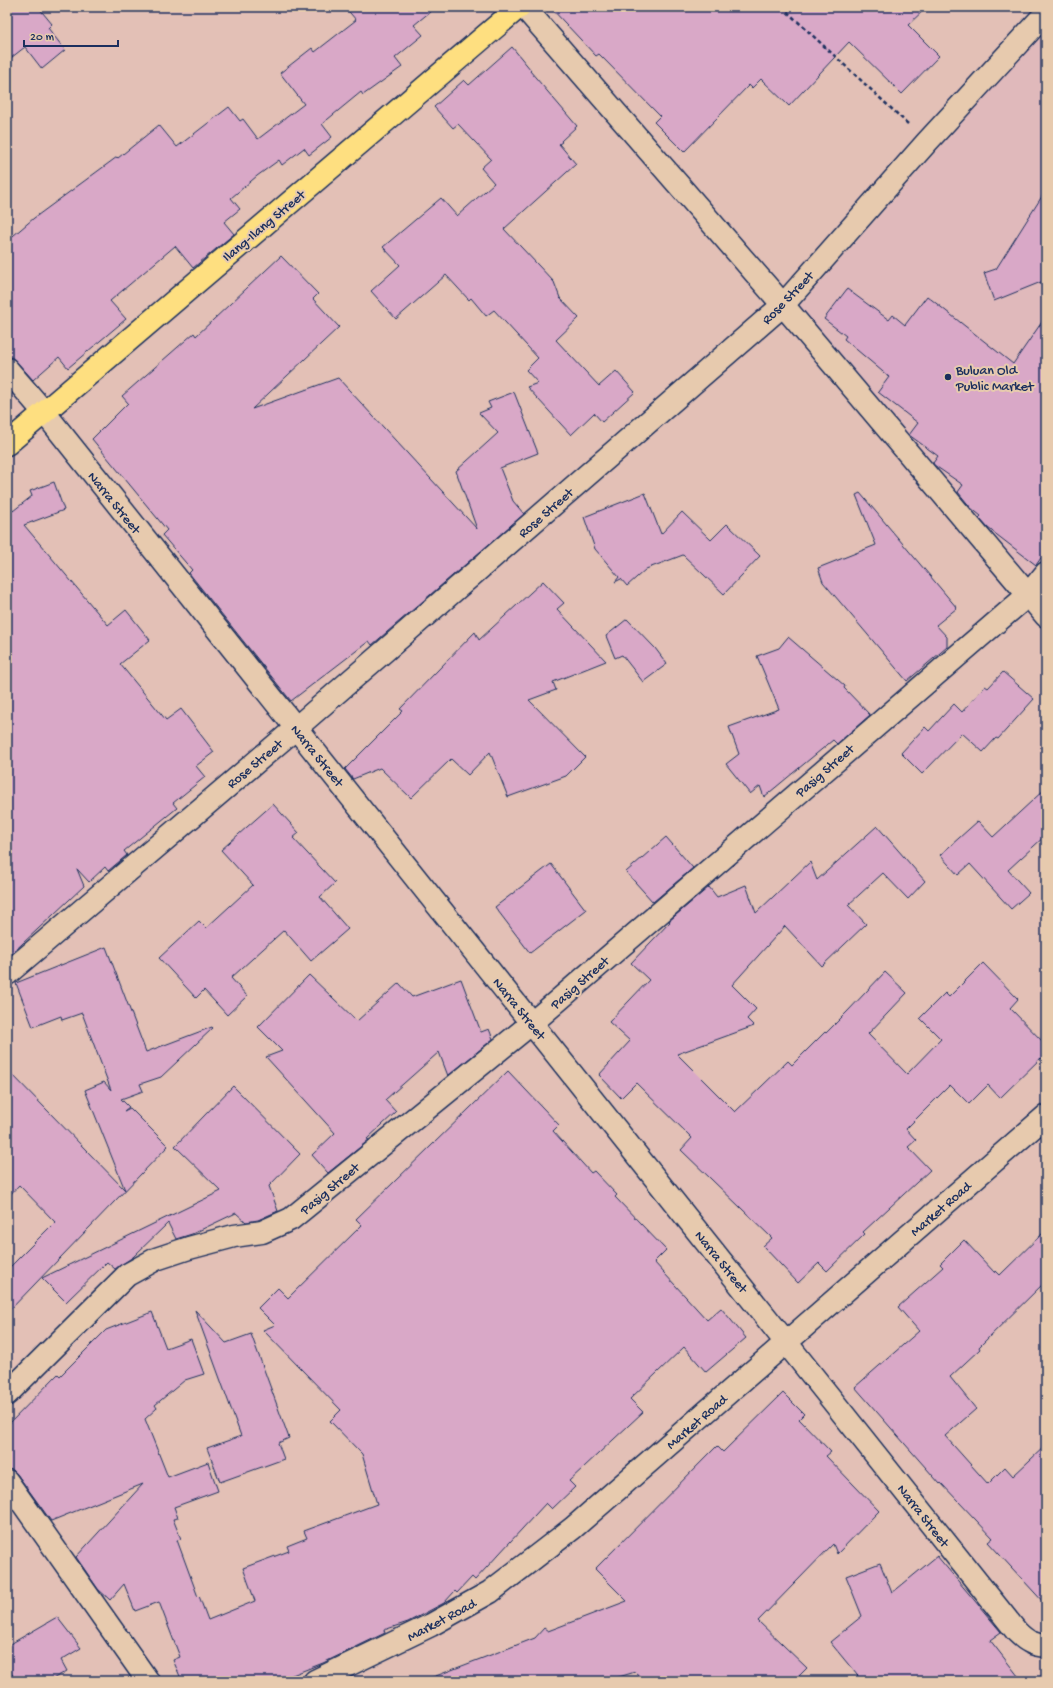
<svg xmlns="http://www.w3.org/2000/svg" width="1053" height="1688" viewBox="0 0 1053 1688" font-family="'Gochi Hand',sans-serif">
  <rect width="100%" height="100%" fill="#e3c0b6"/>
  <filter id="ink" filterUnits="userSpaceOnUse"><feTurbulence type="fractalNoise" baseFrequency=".025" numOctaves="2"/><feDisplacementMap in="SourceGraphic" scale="8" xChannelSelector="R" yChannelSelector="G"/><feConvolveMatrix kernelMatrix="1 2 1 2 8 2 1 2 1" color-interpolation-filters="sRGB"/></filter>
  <g filter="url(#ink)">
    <!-- built -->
    <polygon fill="#e0b9bb" points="1046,28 1046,608 795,311"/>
    <!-- building -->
    <g fill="#d9a8c7" stroke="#1b2f5e">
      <polygon points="7,7 38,7 52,24 48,28 65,50 42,69 25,47 7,61"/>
      <polygon points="345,7 436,7 414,25 423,35 395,58 402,67 363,95 361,92 322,124 332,137 309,155 304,148 282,165 279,160 257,176 231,198 240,209 224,222 234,234 193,268 175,246 110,301 126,319 68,368 59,357 33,380 16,361 11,357 7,357 7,241 34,218 117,157 118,158 159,125 177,147 229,107 240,121 243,119 258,139 304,104 280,73 312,48 315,52 356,20"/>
      <polygon points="550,7 927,7 908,25 939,56 902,94 849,42 789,106 761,79 752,88 749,85 684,152 654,122 660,116 599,54 596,56"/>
      <polygon points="512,47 531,70 530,71 577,126 561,141 562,142 559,144 576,164 504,229 554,282 560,298 579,318 556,340 599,386 616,371 635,392 602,422 594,413 571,435 527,387 538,383 526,370 538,358 494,310 486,316 471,298 469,300 446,275 396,319 371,291 400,265 383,247 441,198 457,216 494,183 481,168 491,159 458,124 453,128 434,107 464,80 469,85"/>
      <polygon points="1046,190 1046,280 994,301 984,273 996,269"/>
      <polygon points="281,256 318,294 313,299 339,327 252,409 338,378 477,529 456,471 498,433 479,413 491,408 488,402 514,392 538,453 500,468 513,501 524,514 372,645 369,641 291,701 189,573 192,570 162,535 167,530 92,439 128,403 122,396 194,333 196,336"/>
      <polygon points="847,289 889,320 893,315 905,325 927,296 1013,364 1046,316 1046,551 1036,565 988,528 979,518 981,516 971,508 958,492 963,485 934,465 933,463 938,456 909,435 918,423 878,392 889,377 844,339 846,336 824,319"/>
      <polygon points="54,482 64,510 24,525 108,625 126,610 150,640 120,664 166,720 181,709 214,752 196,766 205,777 173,803 177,808 124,851 127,855 108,871 105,867 89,882 77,869 84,886 7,958 7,503 13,511 32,496 30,491"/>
      <polygon points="645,493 661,534 682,512 711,540 727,524 760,556 724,594 683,555 646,569 627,586 621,579 615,582 619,577 595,549 584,517"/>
      <polygon points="860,493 957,608 936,625 947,637 947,647 907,681 823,582 818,568 876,545 856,495"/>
      <polygon points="543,581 564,603 557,609 606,661 553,682 556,690 529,700 585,757 566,776 508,797 490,752 468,775 451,759 411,798 380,768 353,779 345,769 403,711 400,709 475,632 479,640"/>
      <polygon points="627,619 655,648 667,664 643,682 622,655 615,658 606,636"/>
      <polygon points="788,637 845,686 844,688 870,715 837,744 833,740 764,797 760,786 750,794 726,764 739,754 729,727 779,709 757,656 779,648"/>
      <polygon points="1003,672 1034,699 998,739 996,738 983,752 962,733 922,774 901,753 925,727 929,731 954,704 962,712 985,686 988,688"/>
      <polygon points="1046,788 1046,835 1008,870 1029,893 1011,909 970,864 958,875 940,855 978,821 993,837"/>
      <polygon points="273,804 299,833 293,838 335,883 320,897 348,929 311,961 284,930 231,978 247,996 227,1015 204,990 196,998 159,958 199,921 206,928 253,885 221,850"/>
      <polygon points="877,826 925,881 908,899 883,873 848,905 866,924 822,966 785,926 732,985 756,1009 747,1019 754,1026 677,1054 735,1112 788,1061 792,1065 825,1032 826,1033 847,1012 885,972 907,993 868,1034 907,1074 941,1039 920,1018 945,993 949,997 983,963 1018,999 1010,1008 1046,1045 1046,1053 1000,1098 988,1085 969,1104 950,1085 906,1129 916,1140 908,1147 930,1170 863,1232 865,1234 827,1271 819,1263 798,1283 763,1246 772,1238 681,1150 692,1138 636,1083 621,1098 599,1075 630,1041 609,1022 649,980 631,963 670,922 669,921 709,887 717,897 746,885 756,913 810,862 817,880"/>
      <polygon points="666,837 693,868 653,902 626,872"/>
      <polygon points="551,864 586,910 530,953 495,907"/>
      <polygon points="106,947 146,1052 212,1027 213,1028 161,1077 140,1084 143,1091 121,1099 129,1107 124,1111 130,1108 168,1146 7,1313 7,1270 55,1222 19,1185 7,1198 7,1069 125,1190 85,1090 104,1082 111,1090 82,1013 62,1020 61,1016 33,1027 16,983"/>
      <polygon points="309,975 357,1021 399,983 412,997 461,979 481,1032 489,1029 493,1039 448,1076 439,1052 385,1100 396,1112 367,1139 369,1140 328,1173 312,1155 335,1133 266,1057 282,1051 258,1027"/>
      <polygon points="508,1071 559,1125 553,1131 591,1173 594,1171 617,1195 615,1197 666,1250 654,1262 707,1320 721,1308 746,1338 706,1372 684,1347 630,1399 643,1412 569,1481 575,1487 552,1509 546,1503 475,1580 472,1577 457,1593 455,1591 444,1603 408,1622 384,1630 385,1633 323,1663 277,1681 182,1681 173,1660 180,1657 159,1602 135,1611 124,1584 110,1600 98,1589 76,1557 143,1484 51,1521 17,1474 13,1470 7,1469 7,1426 58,1374 60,1376 106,1330 152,1312 166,1348 191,1339 204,1374 185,1380 155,1405 157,1408 145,1419 168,1477 208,1462 218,1491 174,1507 178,1518 173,1519 181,1539 177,1540 198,1597 199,1596 208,1620 255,1601 243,1568 289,1551 287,1546 307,1538 304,1531 377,1504 362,1454 330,1421 341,1410 263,1330 275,1325 258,1308 278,1288 288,1298 362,1225 356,1219"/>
      <polygon points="233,1086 300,1154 269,1186 278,1211 258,1220 246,1222 236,1213 192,1234 176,1239 168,1223 133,1257 115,1269 107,1262 66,1302 42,1278 221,1191 175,1146"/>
      <polygon points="1046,1230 1046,1281 979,1347 980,1349 950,1377 976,1409 945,1436 988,1484 1005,1467 1013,1476 1046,1445 1046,1605 988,1542 993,1538 941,1483 940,1484 855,1387 919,1331 898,1307 943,1267 940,1264 964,1240 995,1273 996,1271 1000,1275"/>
      <polygon points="195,1310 226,1343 251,1334 289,1438 278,1443 284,1459 220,1482 207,1448 241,1436"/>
      <polygon points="783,1393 804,1414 799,1419 831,1452 826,1456 879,1511 837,1554 833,1544 758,1621 807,1668 794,1681 645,1681 635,1672 606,1681 429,1681 428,1679 535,1638 544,1628 548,1631 627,1601 595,1569 717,1446 723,1452"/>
      <polygon points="937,1556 1001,1632 990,1640 1022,1681 862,1681 830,1642 862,1616 846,1576 880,1563 892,1593"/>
      <polygon points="57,1617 81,1648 61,1660 67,1671 49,1681 16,1681 7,1666 7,1646"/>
    </g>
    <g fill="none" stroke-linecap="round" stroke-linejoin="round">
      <!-- minor casing -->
      <g stroke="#1b2f5e" stroke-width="25">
        <g id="minor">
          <polyline points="524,7 783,305 1046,616"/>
          <path d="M7 369 44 412 1017 1632C1026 1641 1033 1645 1046 1646"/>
          <polyline points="7,974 296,728 783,305 927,142 1046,13"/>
          <polyline points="7,1394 127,1275 156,1259 189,1248 234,1236 262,1232 291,1219 532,1023 1028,595 1046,573"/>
          <polyline points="7,1481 148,1681"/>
          <polyline points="315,1681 431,1625 490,1592 573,1528 1046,1116"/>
        </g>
      </g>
      <!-- major casing -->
      <g stroke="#1b2f5e" stroke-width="25">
        <polyline id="major" points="7,444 519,7"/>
      </g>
      <!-- path -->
      <polyline stroke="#1b2f5e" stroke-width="2.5" stroke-dasharray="4 3" stroke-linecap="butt" points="782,7 908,124"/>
      <!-- minor -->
      <use href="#minor" stroke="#e7caae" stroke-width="22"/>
      <!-- major -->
      <use href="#major" stroke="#fedf80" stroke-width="22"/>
    </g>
  </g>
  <!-- markers -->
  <circle fill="#1b2f5e" stroke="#e7caae" stroke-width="1.5" cx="948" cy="377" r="4"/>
  <g text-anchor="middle" stroke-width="4" stroke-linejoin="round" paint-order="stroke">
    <!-- street labels -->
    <g font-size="14" fill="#1b2f5e" stroke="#e7caae">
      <text transform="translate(263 225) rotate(-40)" y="5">Ilang-Ilang Street</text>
      <text transform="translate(787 297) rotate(-46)" y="5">Rose Street</text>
      <text transform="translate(115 502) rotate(51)" y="5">Narra Street</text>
      <text transform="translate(545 512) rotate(-41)" y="5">Rose Street</text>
      <text transform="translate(318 755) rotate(51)" y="5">Narra Street</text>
      <text transform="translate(254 763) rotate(-40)" y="5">Rose Street</text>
      <text transform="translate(824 770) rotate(-41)" y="5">Pasig Street</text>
      <text transform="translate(579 982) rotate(-41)" y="5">Pasig Street</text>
      <text transform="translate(520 1008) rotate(51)" y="5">Narra Street</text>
      <text transform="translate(329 1188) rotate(-40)" y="5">Pasig Street</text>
      <text transform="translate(940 1208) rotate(-41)" y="5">Market Road</text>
      <text transform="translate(722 1261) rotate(51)" y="5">Narra Street</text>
      <text transform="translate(696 1421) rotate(-41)" y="5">Market Road</text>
      <text transform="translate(924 1515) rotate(52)" y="5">Narra Street</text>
      <text transform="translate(441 1619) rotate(-28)" y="5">Market Road</text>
    </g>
    <!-- poi labels -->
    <g font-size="14" fill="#1b2f5e" stroke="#e7caae" text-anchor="start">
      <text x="956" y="374">Buluan Old<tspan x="956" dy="16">Public Market</tspan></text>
    </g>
  </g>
  <!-- margin -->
  <rect width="1053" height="1688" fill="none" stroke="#e7caae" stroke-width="24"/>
  <rect x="12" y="12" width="1029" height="1664" fill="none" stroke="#1b2f5e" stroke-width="1.5" filter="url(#ink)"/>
  <!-- scale -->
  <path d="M24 40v6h94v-6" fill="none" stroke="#1b2f5e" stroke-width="2"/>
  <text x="30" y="40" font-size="12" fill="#1b2f5e" stroke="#e7caae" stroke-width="3" paint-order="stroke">20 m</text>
</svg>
